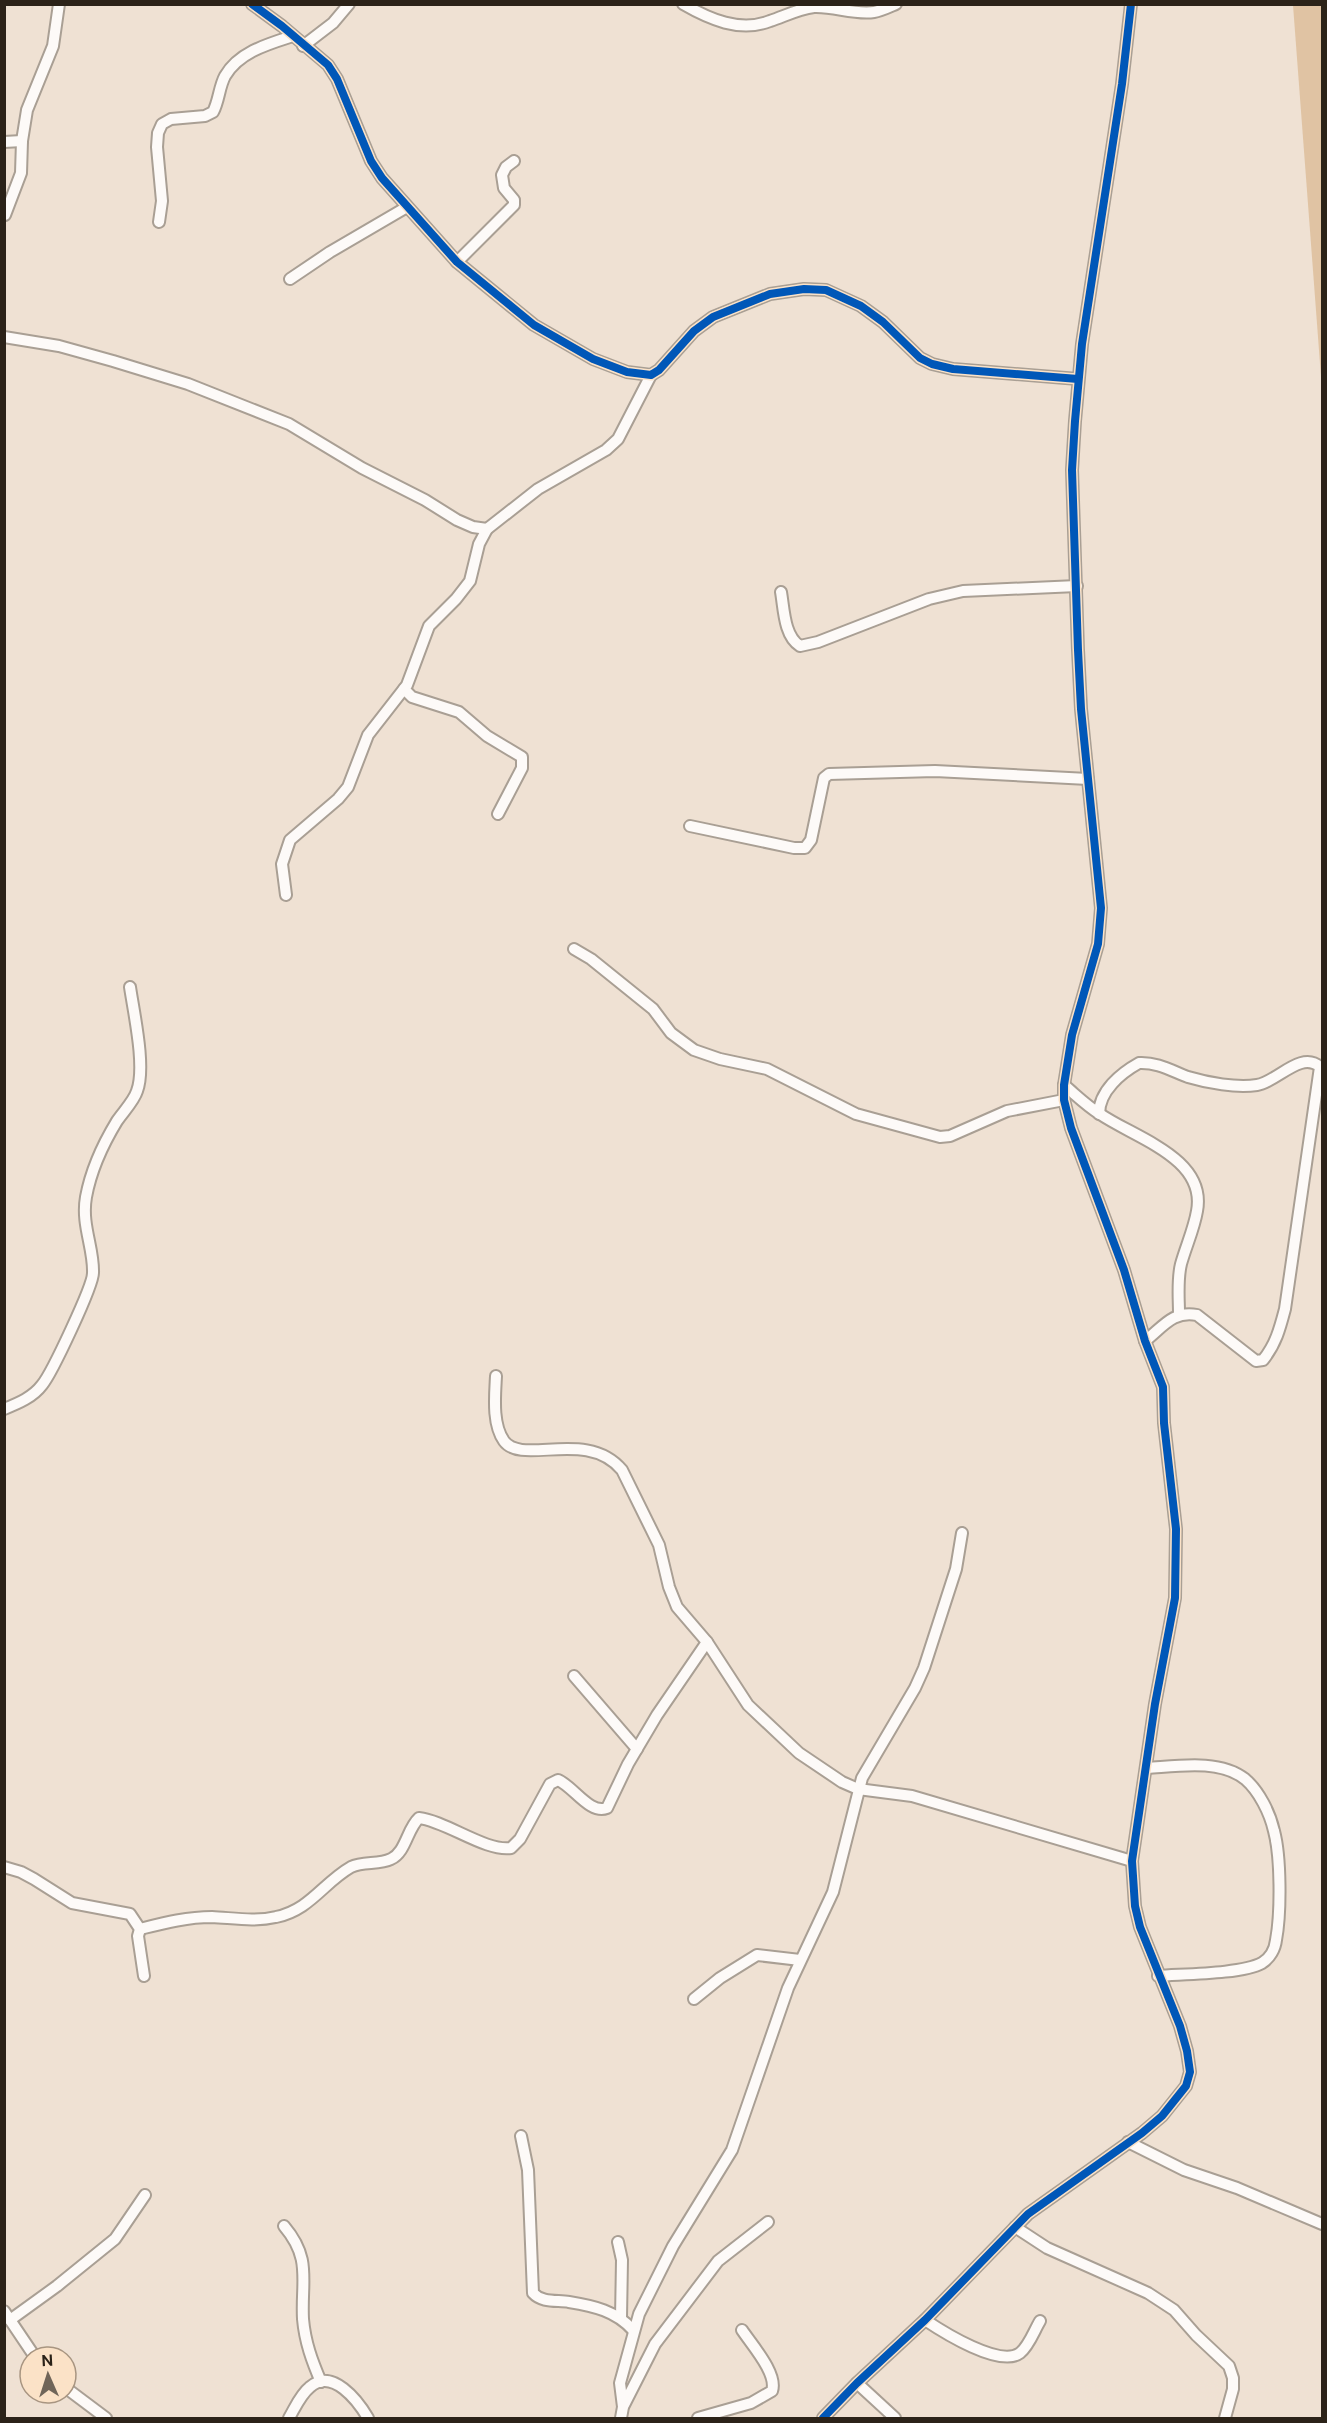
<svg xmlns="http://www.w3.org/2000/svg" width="1327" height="2423" viewBox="0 0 1327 2423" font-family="'DM Sans',sans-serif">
  <rect width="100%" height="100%" fill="#efe1d3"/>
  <!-- green -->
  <polygon fill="#e0c3a3" points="1293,5 1322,5 1322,390"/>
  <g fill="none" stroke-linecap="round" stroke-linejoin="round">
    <!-- minor casing -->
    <g stroke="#a99f94" stroke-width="14">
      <g id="minor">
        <polyline points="252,4 282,26 328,65 337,79 371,161 382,178 457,262 534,325 593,359 627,372 651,375 659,370 694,331 713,317 770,294 804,289 826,290 861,306 883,322 920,358 932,364 953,369 1078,379"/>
        <path d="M683 4C709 19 740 33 770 21 785 16 798 9 814 7 834 6 854 15 874 12 881 11 889 7 896 4"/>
        <polyline points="303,46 333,23 349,4"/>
        <polyline points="4,142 22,141"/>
        <polyline points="5,215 21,173 22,141 27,110 53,46 59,4"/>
        <path d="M159 222 162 201 157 147 158 133 162 124 171 119 205 116 213 112C219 101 219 87 225 76 239 52 268 44 293 36"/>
        <polyline points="457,262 514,205 514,200 504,188 502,175 506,167 514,161"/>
        <polyline points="290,279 330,252 407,207"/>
        <polyline points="4,337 59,346 113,361 188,384 289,424 362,468 425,500 457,520 473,527 487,529"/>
        <path d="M781 592C784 609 784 636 800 646L818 642 929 599 963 591 1077 586"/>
        <polyline points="404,689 412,697 459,712 487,736 522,757 522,768 498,814"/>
        <polyline points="690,826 794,848 805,848 811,840 824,778 829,774 935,771 1088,779"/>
        <polyline points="286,895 282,864 290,840 338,799 348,787 368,735 407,685 429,626 456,599 470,581 479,544 487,529 538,489 606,450 618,439 651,375"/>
        <polyline points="574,949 591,959 653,1009 671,1033 694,1050 720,1059 767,1069 856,1114 940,1137 950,1136 1007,1111 1064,1100"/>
        <path d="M1064 1085C1076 1095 1087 1106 1100 1114 1135 1138 1207 1158 1197 1211 1194 1229 1186 1246 1181 1264 1177 1280 1179 1298 1179 1314"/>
        <path d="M1099 1114C1099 1091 1121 1073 1139 1063 1157 1062 1172 1071 1188 1077 1208 1083 1236 1088 1257 1085 1277 1082 1301 1050 1320 1067L1285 1309C1280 1328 1276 1344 1263 1360L1256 1361 1197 1315C1173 1310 1162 1328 1145 1341"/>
        <path d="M496 1376C495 1396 492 1424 504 1441 522 1466 587 1428 622 1470L659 1545 669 1587 677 1607 707 1642 748 1705 799 1753 842 1782 858 1789 912 1796 1132 1861"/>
        <path d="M4 1409C19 1403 33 1397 42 1385 52 1373 93 1286 93 1273 94 1248 81 1225 86 1197 91 1170 103 1144 117 1121 123 1112 134 1101 137 1091 146 1067 134 1014 130 987"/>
        <polyline points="574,1676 637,1749"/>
        <path d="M1148 1768C1178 1766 1220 1759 1245 1779 1259 1791 1270 1813 1274 1831 1281 1857 1281 1913 1276 1940 1275 1949 1270 1958 1262 1963 1242 1974 1184 1974 1158 1976"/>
        <polyline points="4,1867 21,1872 34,1879 72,1903 130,1914 140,1929 138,1936 144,1976"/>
        <path d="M140 1929C164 1923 187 1917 212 1917 233 1918 255 1922 276 1917 310 1910 323 1883 351 1867 363 1861 379 1865 391 1859 406 1852 407 1829 419 1818 446 1821 486 1852 511 1848L520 1839 550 1784 558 1780C573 1786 590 1815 607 1808L628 1764 657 1715 707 1642"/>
        <polyline points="694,1999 720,1978 757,1955 800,1960"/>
        <path d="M521 2136 528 2170 533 2293C542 2303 557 2300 569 2302 594 2306 616 2311 633 2330"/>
        <polyline points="1128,2142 1184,2170 1237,2188 1322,2224"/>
        <path d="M284 2226C312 2259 301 2280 303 2319 305 2342 312 2361 321 2382"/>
        <polyline points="1015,2227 1047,2248 1148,2293 1174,2310 1196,2335 1229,2366 1233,2378 1233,2389 1225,2418"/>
        <polyline points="618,2242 622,2260 621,2318"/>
        <polyline points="4,2311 35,2357"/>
        <polyline points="10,2320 57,2286 115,2239 145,2195"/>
        <path d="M925 2320C943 2332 1000 2368 1020 2353 1029 2346 1034 2331 1040 2321"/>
        <polyline points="857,2383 895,2418"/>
        <polyline points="66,2388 106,2418"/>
        <polyline points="624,2405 655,2344 718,2261 768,2222"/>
        <path d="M289 2418C295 2408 300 2395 310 2387 332 2367 358 2401 368 2418"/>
        <polyline points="621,2418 623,2407 620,2383 639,2314 673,2246 732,2150 788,1988 833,1892 862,1778 915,1688 924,1668 956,1569 962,1533"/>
        <path d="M698 2418 751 2403 772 2391C778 2374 752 2345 742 2330"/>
        <polyline points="823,2418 857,2383 925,2320 1028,2214 1142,2133 1162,2116 1186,2086 1190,2072 1187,2051 1180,2026 1140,1927 1135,1906 1132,1861 1155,1704 1175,1598 1176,1529 1164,1423 1163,1387 1145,1341 1124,1270 1071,1128 1064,1100 1064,1085 1072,1035 1098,944 1101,908 1081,709 1078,650 1072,470 1075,421 1082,344 1122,84 1131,4"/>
      </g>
    </g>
    <!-- minor -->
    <use href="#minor" stroke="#fdfaf8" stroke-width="10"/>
    <!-- cycleway casing -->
    <g stroke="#fbe2c7" stroke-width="11">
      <g id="cycleway">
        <polyline points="252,4 282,26 328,65 337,79 371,161 382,178 457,262 534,325 593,359 627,372 651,375 659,370 694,331 713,317 770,294 804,289 826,290 861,306 883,322 920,358 932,364 953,369 1078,379"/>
        <polyline points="823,2418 857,2383 925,2320 1028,2214 1142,2133 1162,2116 1186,2086 1190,2072 1187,2051 1180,2026 1140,1927 1135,1906 1132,1861 1155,1704 1175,1598 1176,1529 1164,1423 1163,1387 1145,1341 1124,1270 1071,1128 1064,1100 1064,1085 1072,1035 1098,944 1101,908 1081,709 1078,650 1072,470 1075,421 1082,344 1122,84 1131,4"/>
      </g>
    </g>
    <!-- cycleway -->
    <use href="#cycleway" stroke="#0057b8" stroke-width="8"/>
  </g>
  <!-- border -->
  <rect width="1327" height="2423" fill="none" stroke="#2b2218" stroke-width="12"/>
  <!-- north arrow -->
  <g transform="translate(48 2375) rotate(357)"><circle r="28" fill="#fbe2c7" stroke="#a89581" stroke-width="1.5"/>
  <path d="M0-4.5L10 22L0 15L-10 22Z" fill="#706559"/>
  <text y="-9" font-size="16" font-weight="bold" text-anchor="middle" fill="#2b2218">N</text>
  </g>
</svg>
